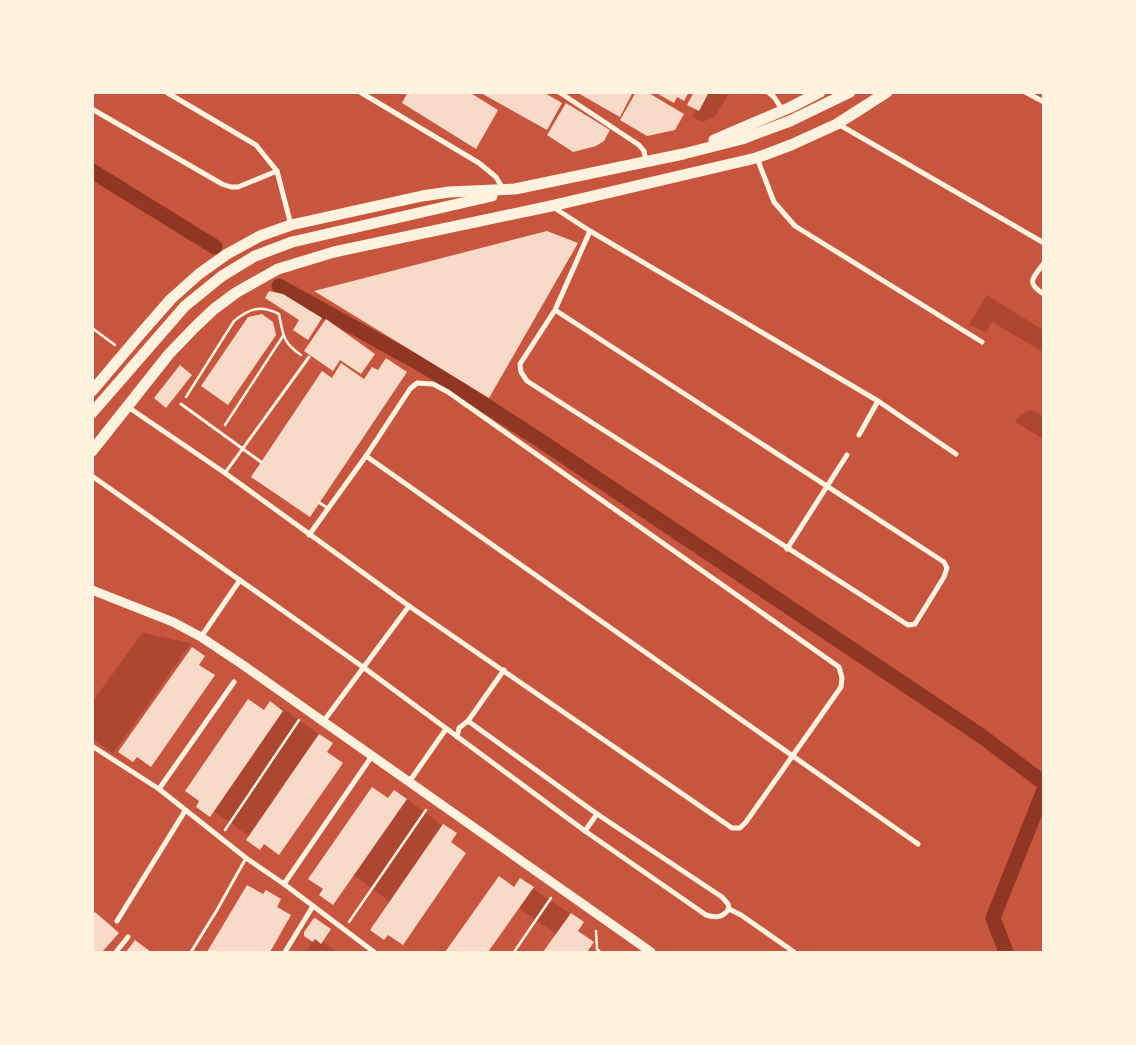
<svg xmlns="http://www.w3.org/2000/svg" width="1136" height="1045" viewBox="0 0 1136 1045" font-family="'Fira Sans',sans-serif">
  <rect width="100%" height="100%" fill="#c8553d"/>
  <!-- green -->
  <g fill="#ae4732">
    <polygon points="705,93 729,93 715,117 702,122 692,117"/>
    <polygon points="987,295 1043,330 1043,352 992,322 986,332 969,325"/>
    <polygon points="1031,410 1043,416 1043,439 1015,422 1020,415"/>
    <polygon points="142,633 191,643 113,754 93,739 93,701"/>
    <polygon points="279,706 323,737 253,839 208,807"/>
    <polygon points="404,797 446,828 392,903 350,872"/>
    <polygon points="531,887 572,915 558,935 517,907"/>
    <polygon points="315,937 337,952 306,952"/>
  </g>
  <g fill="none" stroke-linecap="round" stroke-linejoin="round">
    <!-- canal -->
    <g stroke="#8f3625" stroke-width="15">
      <polyline points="92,171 215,247"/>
      <polyline points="279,286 424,366 541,441 980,735 1044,783"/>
      <polyline points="1006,952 993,918 1044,790"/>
    </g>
  </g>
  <!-- building -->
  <g fill="#f7dbc8">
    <polygon points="408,92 469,92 498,110 476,149 402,103"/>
    <polygon points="479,92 543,92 562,103 547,130"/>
    <polygon points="576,92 633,92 620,117"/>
    <polygon points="636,92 647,92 684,114 675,130 647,136 620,120"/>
    <polygon points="659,92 689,92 684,101 677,97 674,103 658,94"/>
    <polygon points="694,92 709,92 699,111 687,105"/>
    <polygon points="566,103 610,130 604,141 596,146 573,152 547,135"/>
    <polygon points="547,231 578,243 489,398 314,291"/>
    <polygon points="269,291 283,294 322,318 308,340 293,330 299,320 265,298"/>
    <polygon points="262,314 273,322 276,335 228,405 201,386 248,317"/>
    <polygon points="326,319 375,354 361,374 340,360 333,371 304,351"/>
    <polygon points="386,358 407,372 310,517 251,477 322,371 332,378 341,363 364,379 372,367 378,370"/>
    <polygon points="180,365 192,375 166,408 154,398"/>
    <polygon points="192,647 205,656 199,665 215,675 151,767 137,757 133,762 118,752"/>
    <polygon points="248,699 264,710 270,701 283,711 210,817 196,807 199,801 185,791"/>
    <polygon points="319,734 333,743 327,752 343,763 279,855 264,844 260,850 246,840"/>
    <polygon points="372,787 388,798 394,790 407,799 333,905 319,895 323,889 308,879"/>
    <polygon points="443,824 457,833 451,842 466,853 403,945 388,935 384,940 370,930"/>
    <polygon points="499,876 514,887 520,878 534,887 488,952 445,952"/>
    <polygon points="247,885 263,894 266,890 281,899 277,907 291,915 270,952 207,952"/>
    <polygon points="95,912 119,933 102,952 92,952 92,915"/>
    <polygon points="571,913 584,922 578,931 594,942 587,952 543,952"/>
    <polygon points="315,918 331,929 321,944 315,939 313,942 304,936 304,932 313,919"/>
    <polygon points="135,940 151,952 126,952"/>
  </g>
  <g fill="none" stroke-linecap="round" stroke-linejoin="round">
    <!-- path -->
    <g stroke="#fff3e0" stroke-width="2.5">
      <polyline points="92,328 115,345"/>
      <path d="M186 397 234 321C250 308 260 305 279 314 283 335 283 343 301 355"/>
      <polyline points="225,425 283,336"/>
      <polyline points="225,830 299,720"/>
      <polyline points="349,922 426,810"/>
      <polyline points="596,931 597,949 600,952"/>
      <polyline points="514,952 551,898"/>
    </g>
    <!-- service -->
    <g stroke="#fff3e0" stroke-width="3">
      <polyline points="181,404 261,462"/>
      <polyline points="225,473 309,357"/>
      <polyline points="320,503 329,509"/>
      <polyline points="191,952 217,910 246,858"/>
    </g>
    <!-- minor -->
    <g stroke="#fff3e0" stroke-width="5">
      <polyline points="166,92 256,145 277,171 291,225"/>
      <polyline points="360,92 479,163 496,177 503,189"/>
      <polyline points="559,92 639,145 644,151 646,162"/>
      <polyline points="768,92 774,97 783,111"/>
      <polyline points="1025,92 1044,102"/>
      <polyline points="92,109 222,184 231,187 238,187 277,171"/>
      <polyline points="838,124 1044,243"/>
      <polyline points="757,158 774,202 795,226 982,342"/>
      <polyline points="553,207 590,231 878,401 956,454"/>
      <path d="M1044 263C1033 278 1025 283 1044 294"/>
      <polyline points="555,310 944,562 947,568 944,577 915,624 908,625 527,381 521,372 520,364 555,310 590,231"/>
      <polyline points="128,407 225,473 409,606 732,828 740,828 746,822 841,687 842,678 839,667 448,392 433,384 417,383 410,389 366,456 309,535"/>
      <polyline points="859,435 878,401"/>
      <polyline points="366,456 918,844"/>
      <path d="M92 476 363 667 585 831 706 915C716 918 722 918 729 909L728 904 722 897 597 814 468 721 459 728 457 737"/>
      <polyline points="787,549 847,455"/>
      <polyline points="201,637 240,580"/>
      <polyline points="468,721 504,670"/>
      <polyline points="323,722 409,606"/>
      <polyline points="92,746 159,789 246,858 284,884 374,952"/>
      <polyline points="409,782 446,729"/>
      <polyline points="159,789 234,682"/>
      <polyline points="585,831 597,814"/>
      <polyline points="284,884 372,756"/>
      <polyline points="729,909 741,915 794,952"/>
      <polyline points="117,921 185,811"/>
      <polyline points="116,952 128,937"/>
      <polyline points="285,952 313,906"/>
    </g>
    <!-- tertiary -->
    <polyline stroke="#fff3e0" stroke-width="9" points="92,590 173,622 201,637 243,665 651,952"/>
    <!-- primary -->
    <g stroke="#fff3e0" stroke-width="11">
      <polyline points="714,140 791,107 820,92"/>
      <polyline points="92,391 142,332 171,299 199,274 227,254 260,236 291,225 422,196 449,192 515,189 683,154 742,139 790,121 850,92"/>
      <polyline points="92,413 185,306 222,276 255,256 292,242 492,196"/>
      <polyline points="92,451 169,354 195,327 214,309 237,292 278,269 334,252 551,206 756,158 791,145 837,124 887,92"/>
    </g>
  </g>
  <!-- border -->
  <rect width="1136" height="1045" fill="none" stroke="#fff3e0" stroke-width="188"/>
</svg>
